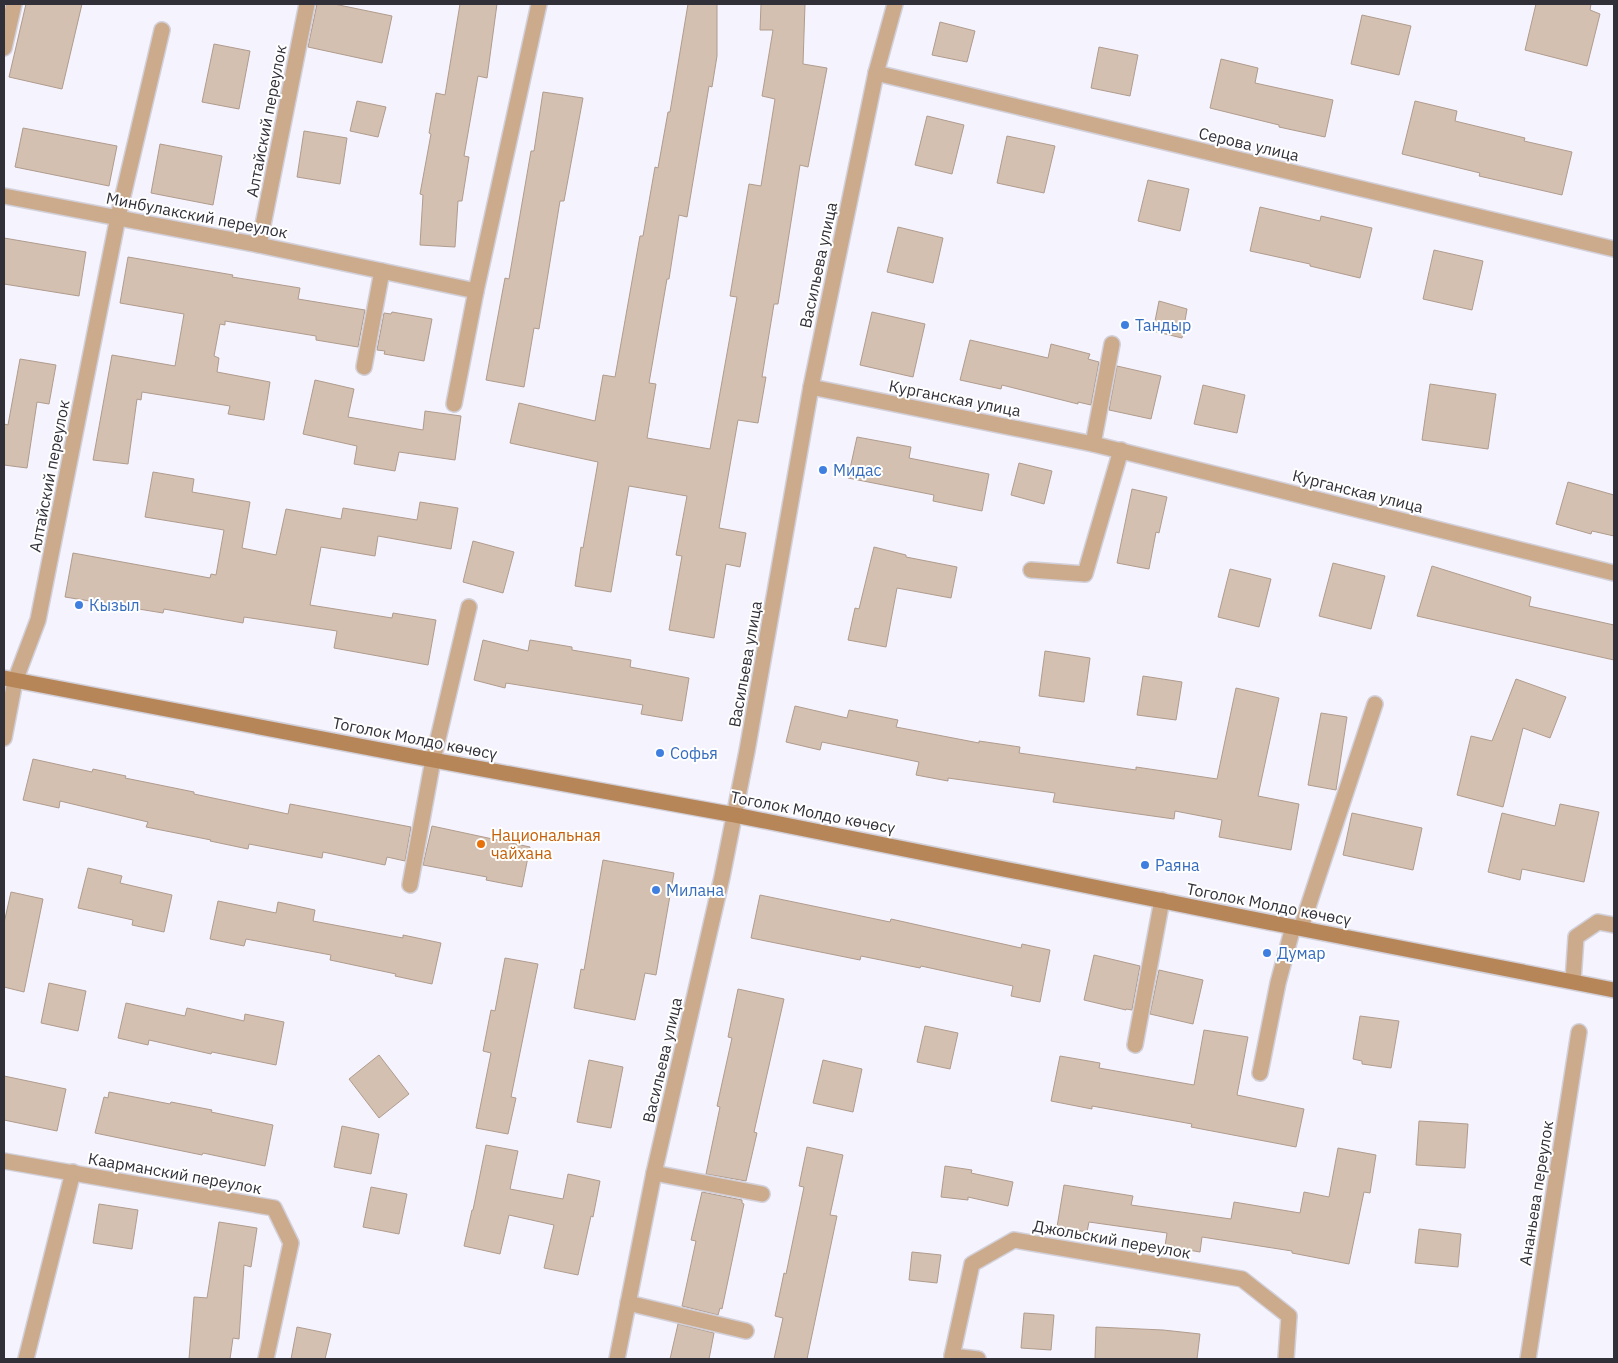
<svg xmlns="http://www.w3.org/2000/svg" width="1618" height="1363" viewBox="0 0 1618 1363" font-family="'IBM Plex Sans',sans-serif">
  <rect width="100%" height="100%" fill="#f5f3fd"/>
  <!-- building -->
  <g fill="#d4c0b1" stroke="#b09c8e">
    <polygon points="26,4 82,4 62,89 9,77"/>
    <polygon points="317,4 334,4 392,16 382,63 308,47"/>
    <polygon points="460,4 497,4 487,78 478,76 464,156 469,157 462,201 458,201 455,247 420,245 423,195 420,194 431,134 429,133 436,93 445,95"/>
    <polygon points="688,4 717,4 717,56 712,87 709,86 687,217 679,215 669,279 667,279 649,383 656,384 647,438 710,449 737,297 730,296 749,184 761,186 775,99 762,96 773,30 760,30 761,4 805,4 803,64 827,68 808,167 800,165 778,304 774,304 762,377 766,377 758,423 738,420 719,528 746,533 740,567 726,564 714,638 669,630 682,556 676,555 687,496 629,486 611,592 575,586 581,547 583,548 598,462 510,443 519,403 595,421 603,375 615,377 640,236 643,236 655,167 658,168 668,112 670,112"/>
    <polygon points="1536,4 1591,4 1590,10 1600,14 1587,66 1525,50"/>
    <polygon points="1362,15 1411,26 1399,75 1351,64"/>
    <polygon points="940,22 975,31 967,62 932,55"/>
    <polygon points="214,44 250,51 239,109 202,102"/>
    <polygon points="1099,47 1138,55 1130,96 1091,88"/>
    <polygon points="1221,59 1258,68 1255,83 1333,100 1325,137 1279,127 1279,125 1210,108"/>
    <polygon points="543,92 583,98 564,201 560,201 539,329 534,328 524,387 486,380 505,278 509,279 531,151 534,151"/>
    <polygon points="357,101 386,107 378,137 350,131"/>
    <polygon points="1415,101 1457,111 1455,121 1525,138 1524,141 1572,152 1562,195 1479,176 1480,173 1402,154"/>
    <polygon points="927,116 964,125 952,174 915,165"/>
    <polygon points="23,128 117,146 109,186 15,167"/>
    <polygon points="304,131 347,138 340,184 297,177"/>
    <polygon points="1007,136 1055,146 1044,193 997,183"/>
    <polygon points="160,144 222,156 213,205 151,193"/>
    <polygon points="1148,180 1189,189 1180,231 1138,221"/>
    <polygon points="1260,207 1320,221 1321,216 1372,228 1360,278 1310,266 1310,264 1250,251"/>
    <polygon points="898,227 943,238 933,283 887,272"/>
    <polygon points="4,238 86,252 79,296 4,284"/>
    <polygon points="1434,250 1483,261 1472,310 1423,299"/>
    <polygon points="128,257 233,275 232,277 300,288 298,299 365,310 358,347 316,340 316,336 225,321 225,325 220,324 214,356 219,358 217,372 270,382 264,420 228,414 230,406 142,392 141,400 137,399 128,464 93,460 112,355 175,366 184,314 120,303"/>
    <polygon points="1159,301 1187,309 1182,338 1153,331"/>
    <polygon points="392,312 432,319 424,361 384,354 385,351 377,350 384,313 391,314"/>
    <polygon points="872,312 925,324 913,377 860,365"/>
    <polygon points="970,340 1048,358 1051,344 1090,354 1088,359 1099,362 1091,405 1078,402 1078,404 1002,385 1001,389 960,380"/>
    <polygon points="20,359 56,365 49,404 37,402 27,468 4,465 4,424 8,425"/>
    <polygon points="1117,366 1161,376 1151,419 1109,410"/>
    <polygon points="315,380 354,389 348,417 423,430 425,411 461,416 455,460 399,452 395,471 354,464 357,446 303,434"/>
    <polygon points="1430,384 1496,394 1488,449 1422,440"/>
    <polygon points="1203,385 1245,395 1237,433 1194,424"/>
    <polygon points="857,437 911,447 909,458 989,474 982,511 933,501 934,495 848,478"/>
    <polygon points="1019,463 1052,471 1044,504 1011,495"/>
    <polygon points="153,472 194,479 192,492 250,502 242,548 276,555 286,509 341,519 343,508 417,520 420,502 458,508 451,549 378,536 375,556 321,547 310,605 392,618 393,613 436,620 428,665 334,648 337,631 244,617 243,623 164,609 163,613 65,597 73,553 210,578 211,574 216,575 224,530 145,517"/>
    <polygon points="1568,482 1614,495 1614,536 1592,531 1591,534 1556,524"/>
    <polygon points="1132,489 1167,497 1159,533 1156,532 1149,569 1117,563"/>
    <polygon points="473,541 514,552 503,593 463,582"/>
    <polygon points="874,547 906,555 906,557 957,567 951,598 897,588 886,647 848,640 855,608 859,609"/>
    <polygon points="1333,563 1385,576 1371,629 1319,616"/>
    <polygon points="1432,566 1531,597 1529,606 1614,625 1614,660 1417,616"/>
    <polygon points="1230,569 1271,579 1259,627 1218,617"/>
    <polygon points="483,640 528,651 530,640 572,647 572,650 631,660 630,667 689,678 682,721 641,714 643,705 506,683 505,688 474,680"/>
    <polygon points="1045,651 1090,658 1084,702 1039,696"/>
    <polygon points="1143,676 1182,682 1176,720 1137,715"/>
    <polygon points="1516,679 1566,697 1550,738 1523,728 1503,807 1457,795 1471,736 1492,741"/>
    <polygon points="1236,688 1279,698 1258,796 1299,804 1291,850 1219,837 1222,820 1175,811 1174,819 1053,802 1055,793 948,778 948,781 916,775 919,762 822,742 820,750 786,742 795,706 847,718 849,710 898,720 896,727 979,743 979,741 1020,747 1019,753 1136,770 1136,767 1217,779"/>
    <polygon points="1321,713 1347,717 1336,790 1308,785"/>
    <polygon points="33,759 92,772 93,769 126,776 125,778 194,792 194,794 288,814 290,804 411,827 405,861 387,857 385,865 323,852 322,858 249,844 248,849 210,841 211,840 146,827 148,822 60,801 59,808 23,800"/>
    <polygon points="1560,804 1599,812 1584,882 1522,869 1520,880 1488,872 1502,813 1555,826"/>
    <polygon points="1352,813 1422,828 1413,870 1343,855"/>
    <polygon points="432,826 530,847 522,887 486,880 487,877 423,865"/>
    <polygon points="603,860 674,873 656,975 645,973 635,1020 574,1008 581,969 584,970"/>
    <polygon points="88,868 122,876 120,883 172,895 164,932 132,925 133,920 78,908"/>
    <polygon points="11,892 43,899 24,992 4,987 4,923"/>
    <polygon points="760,895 890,922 891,919 1021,948 1022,944 1050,950 1040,1002 1011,996 1013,986 921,966 920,968 861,956 860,960 751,938"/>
    <polygon points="218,901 276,913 278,902 315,910 313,921 403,938 403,935 441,943 432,984 395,976 396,974 330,960 331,955 246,939 244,946 210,939"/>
    <polygon points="1094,955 1140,966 1132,1010 1126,1009 1126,1010 1084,1000"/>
    <polygon points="505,958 538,964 511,1097 516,1098 508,1134 476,1128 491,1053 483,1051 491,1010 495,1011"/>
    <polygon points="1159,970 1203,980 1193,1024 1150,1014"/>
    <polygon points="49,983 86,991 78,1031 41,1023"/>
    <polygon points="738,989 784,999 754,1132 757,1133 746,1181 706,1174 720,1107 717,1106 732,1038 728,1037"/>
    <polygon points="126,1003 185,1016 187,1008 244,1021 245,1014 284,1022 276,1065 212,1052 211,1054 149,1040 148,1045 118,1038"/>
    <polygon points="1360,1016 1399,1021 1391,1068 1362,1064 1362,1061 1353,1059"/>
    <polygon points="925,1026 958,1033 950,1069 917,1062"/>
    <polygon points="1204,1030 1248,1037 1237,1095 1304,1109 1296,1147 1191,1127 1192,1124 1092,1106 1092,1109 1051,1101 1060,1056 1100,1063 1099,1068 1194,1085"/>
    <polygon points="379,1055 409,1094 379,1118 349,1079"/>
    <polygon points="589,1060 623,1067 611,1128 577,1122"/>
    <polygon points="823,1060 862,1069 853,1112 813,1103"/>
    <polygon points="4,1076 66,1089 57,1131 4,1120"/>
    <polygon points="109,1092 170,1104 171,1102 212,1110 211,1112 273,1125 265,1166 203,1153 202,1155 95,1133 104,1097 108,1098"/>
    <polygon points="1419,1121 1468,1124 1465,1168 1416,1165"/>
    <polygon points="342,1126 379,1134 371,1174 334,1167"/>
    <polygon points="486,1145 518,1151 510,1189 563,1199 568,1174 600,1181 593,1217 591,1216 578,1275 544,1268 554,1225 509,1215 500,1254 464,1246 472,1210 473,1210"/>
    <polygon points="807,1147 843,1155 830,1215 837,1216 807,1359 774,1359 783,1318 775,1316 784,1273 786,1274 804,1187 799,1186"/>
    <polygon points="1338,1148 1376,1155 1370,1193 1364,1192 1349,1264 1292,1253 1292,1251 1202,1237 1200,1252 1165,1246 1167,1233 1089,1222 1087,1232 1057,1227 1064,1185 1133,1196 1131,1205 1231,1219 1234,1202 1300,1213 1304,1192 1329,1197"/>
    <polygon points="945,1166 972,1170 971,1173 1013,1182 1008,1206 968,1197 968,1200 941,1197"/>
    <polygon points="371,1187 407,1194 399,1234 363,1227"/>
    <polygon points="702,1192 742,1200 742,1203 744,1204 722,1309 720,1308 718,1315 682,1306 696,1241 691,1240"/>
    <polygon points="99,1204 138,1210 132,1249 93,1243"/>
    <polygon points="219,1222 257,1228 251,1267 244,1265 239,1339 233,1338 230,1359 189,1359 194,1297 207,1298"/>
    <polygon points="1419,1229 1461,1234 1458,1267 1415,1263"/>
    <polygon points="912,1252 941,1255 937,1283 909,1280"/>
    <polygon points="1024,1313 1054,1315 1051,1350 1021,1348"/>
    <polygon points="678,1324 714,1333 709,1359 670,1359"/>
    <polygon points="297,1327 331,1334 325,1359 291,1359"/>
    <polygon points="1096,1327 1163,1330 1200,1334 1197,1359 1095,1359"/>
  </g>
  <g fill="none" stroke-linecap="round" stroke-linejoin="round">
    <!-- service casing -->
    <g stroke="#d2d0da" stroke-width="18">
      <g id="service">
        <polyline points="364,367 382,271"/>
        <polyline points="454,404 476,291"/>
        <polyline points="410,885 433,760 469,607"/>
        <polyline points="1301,928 1375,704"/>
        <polyline points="1573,981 1576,937 1598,922 1614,925"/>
        <polyline points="1135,1045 1162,900"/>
        <polyline points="1260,1073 1278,983 1293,927"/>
        <polyline points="654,1173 762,1194"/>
        <polyline points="628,1303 746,1331"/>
      </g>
    </g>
    <!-- minor casing -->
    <g stroke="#d2d0da" stroke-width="18">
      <g id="minor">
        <polyline points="4,48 14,4"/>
        <polyline points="876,73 1614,249"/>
        <polyline points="4,196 259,245 476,291 539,4"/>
        <polyline points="259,245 307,4"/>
        <polyline points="1112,344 1093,444 1614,573"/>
        <polyline points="811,387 1093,444"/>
        <polyline points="1031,570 1085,574 1121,450"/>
        <polyline points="4,738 15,681 38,620 118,217 162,30"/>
        <polyline points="4,1161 274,1208 291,1243 266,1359"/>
        <polyline points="952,1356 972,1264 1014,1240 1242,1279 1289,1316 1286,1359"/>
        <polyline points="26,1359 73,1172"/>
        <polyline points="617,1359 654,1173 722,877 747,751 811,387 876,73 895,4"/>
        <polyline points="952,1359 952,1356 978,1359"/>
        <polyline points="1528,1359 1579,1032"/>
      </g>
    </g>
    <!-- secondary casing -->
    <g stroke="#d2d0da" stroke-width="18">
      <polyline id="secondary" points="4,678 433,760 735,815 1293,927 1614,990"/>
    </g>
    <!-- service -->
    <use href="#service" stroke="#ccab8d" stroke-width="15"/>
    <!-- minor -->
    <use href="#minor" stroke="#ccab8d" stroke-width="15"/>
    <!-- secondary -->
    <use href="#secondary" stroke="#b68659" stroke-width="15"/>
  </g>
  <!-- markers -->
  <g fill="#3f7fe0" stroke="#fff" stroke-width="2">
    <circle cx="1125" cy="325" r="5"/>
    <circle cx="823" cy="470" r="5"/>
    <circle cx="79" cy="605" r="5"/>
    <circle cx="660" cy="753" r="5"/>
    <circle cx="1145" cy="865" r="5"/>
    <circle cx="656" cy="890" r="5"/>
    <circle cx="1267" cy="953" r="5"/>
  </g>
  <circle fill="#e8710a" stroke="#fff" stroke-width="2" cx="481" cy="844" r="5"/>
  <g text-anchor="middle" stroke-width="4" stroke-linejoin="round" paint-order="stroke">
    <!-- street labels -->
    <g font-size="16" fill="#312f38" stroke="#fff">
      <text transform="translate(266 121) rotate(-79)" y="6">Алтайский переулок</text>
      <text transform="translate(1249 144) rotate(13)" y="6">Серова улица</text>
      <text transform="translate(197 215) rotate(11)" y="6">Минбулакский переулок</text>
      <text transform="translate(818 265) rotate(-78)" y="6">Васильева улица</text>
      <text transform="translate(955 398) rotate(11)" y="6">Курганская улица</text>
      <text transform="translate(49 476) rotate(-79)" y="6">Алтайский переулок</text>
      <text transform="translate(1358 491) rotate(14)" y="6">Курганская улица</text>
      <text transform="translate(745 664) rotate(-80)" y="6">Васильева улица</text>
      <text transform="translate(415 738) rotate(11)" y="6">Тоголок Молдо көчөсү</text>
      <text transform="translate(813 812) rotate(11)" y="6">Тоголок Молдо көчөсү</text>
      <text transform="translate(1269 904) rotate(11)" y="6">Тоголок Молдо көчөсү</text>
      <text transform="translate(662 1060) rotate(-77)" y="6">Васильева улица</text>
      <text transform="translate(175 1173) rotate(10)" y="6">Каарманский переулок</text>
      <text transform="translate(1536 1193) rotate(-81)" y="6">Ананьева переулок</text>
      <text transform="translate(1112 1239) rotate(10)" y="6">Джольский переулок</text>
    </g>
    <!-- shop labels -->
    <g font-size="16" fill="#366cbe" stroke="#fff" text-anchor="start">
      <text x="1135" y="331">Тандыр</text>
      <text x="833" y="476">Мидас</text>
      <text x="89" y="611">Кызыл</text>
      <text x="670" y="759">Софья</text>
      <text x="1155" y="871">Раяна</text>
      <text x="666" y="896">Милана</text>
      <text x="1277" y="959">Думар</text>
    </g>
    <!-- food labels -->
    <g font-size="16" fill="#c56008" stroke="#fff" text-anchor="start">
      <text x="491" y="841">Национальная<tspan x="491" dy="18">чайхана</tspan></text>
    </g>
  </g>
  <!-- border -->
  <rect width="1618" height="1363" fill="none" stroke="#312f38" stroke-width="10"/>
</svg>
